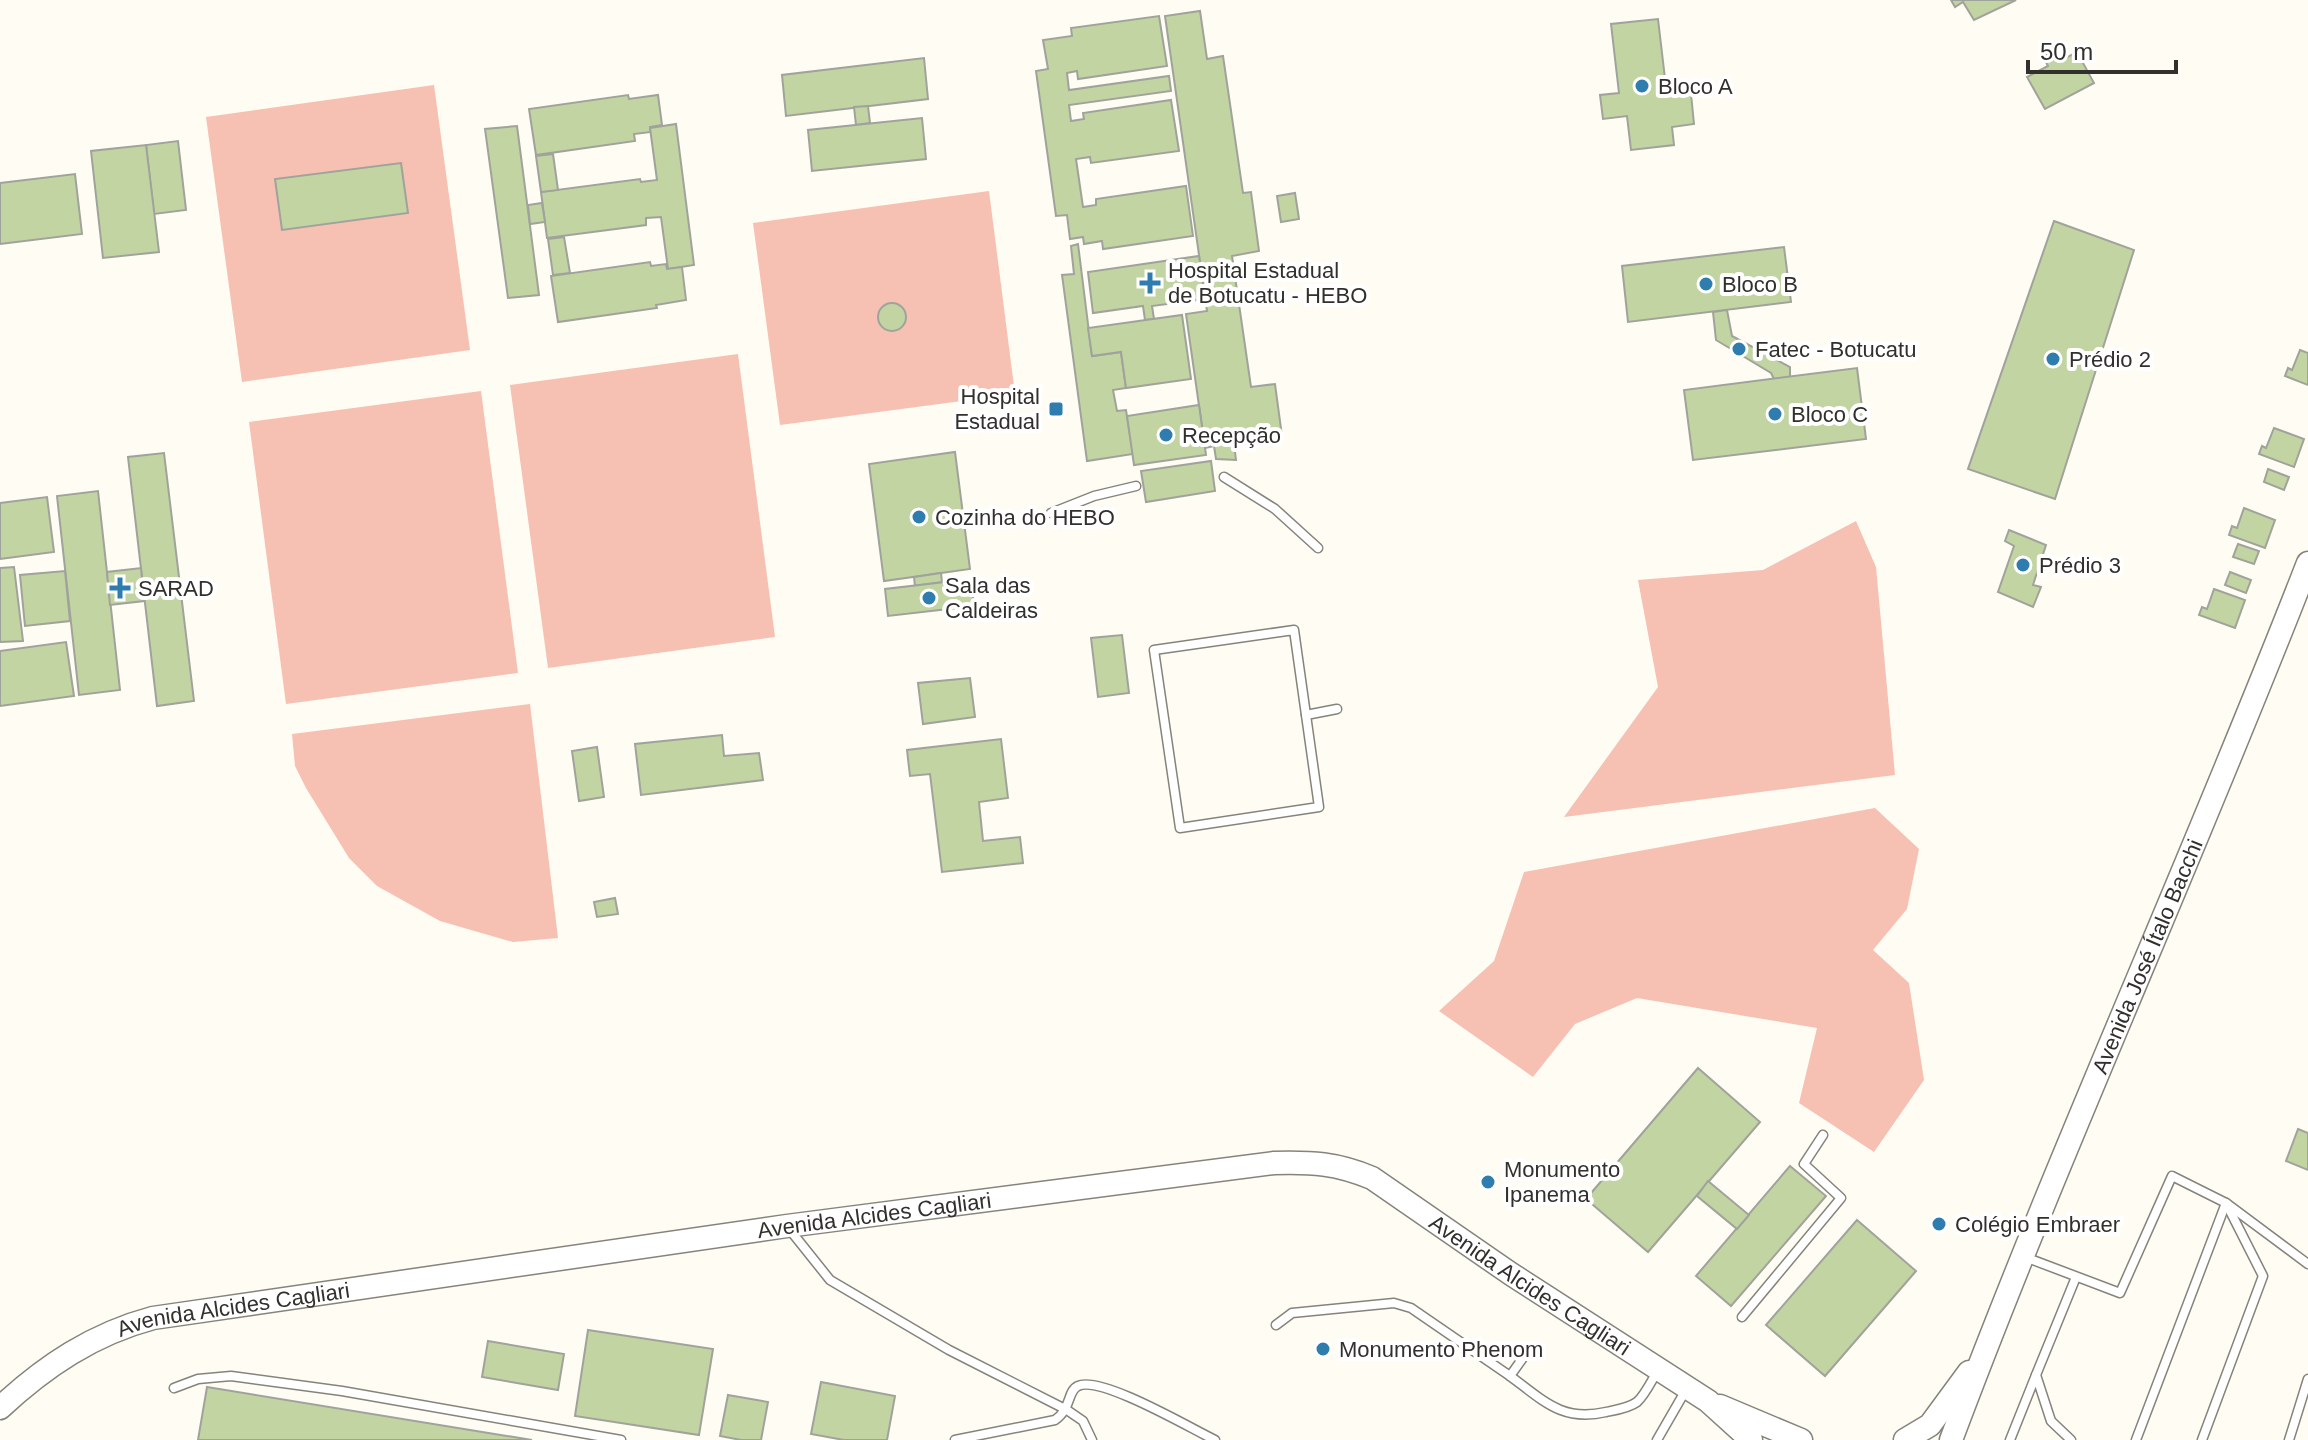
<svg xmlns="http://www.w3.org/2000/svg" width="2308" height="1440" viewBox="0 0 2308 1440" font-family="Helvetica,sans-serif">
  <rect width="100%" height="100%" fill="#fefcf3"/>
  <!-- green -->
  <g fill="#f6c0b3">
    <polygon points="434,85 470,350 242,382 206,117"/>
    <polygon points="989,191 1015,394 780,425 753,223"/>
    <polygon points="738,354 775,637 548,668 510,385"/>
    <polygon points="481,391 518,673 286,704 249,422"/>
    <polygon points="1856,521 1876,567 1895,775 1564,817 1658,687 1638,580 1763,570"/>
    <polygon points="530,704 558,938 513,942 440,921 377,886 349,858 306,788 295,766 292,734"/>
    <polygon points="1875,808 1919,849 1907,909 1873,950 1909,983 1924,1080 1874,1152 1799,1103 1817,1028 1637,998 1575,1024 1533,1077 1439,1011 1494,961 1524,872"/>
  </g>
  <!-- building -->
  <g fill="#c3d4a3" stroke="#a0a39b" stroke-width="2">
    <polygon points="1951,0 2016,0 1974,20 1963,2 1955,7"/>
    <polygon points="1200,11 1207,59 1223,56 1243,193 1251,192 1259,251 1232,256 1251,387 1275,384 1282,436 1234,444 1236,460 1216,459 1214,446 1205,448 1186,314 1207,311 1165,16"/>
    <polygon points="1159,16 1167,66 1078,79 1077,71 1067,73 1069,90 1169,76 1171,91 1069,105 1071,121 1084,119 1083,113 1171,100 1179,151 1091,163 1090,157 1076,159 1083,207 1096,205 1096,199 1186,186 1193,236 1103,249 1102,241 1084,244 1083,237 1070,239 1067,215 1056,216 1036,71 1048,69 1043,40 1072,36 1071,28"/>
    <polygon points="1658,19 1666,87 1690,84 1694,124 1672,127 1674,145 1631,150 1627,116 1603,119 1600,95 1619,93 1611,24"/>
    <polygon points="2054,50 2060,61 2077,52 2094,83 2045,109 2027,77 2048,66 2043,56"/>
    <polygon points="924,58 928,99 786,116 782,75"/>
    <polygon points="628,95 629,99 658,95 662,125 650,127 651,132 634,134 635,141 536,155 529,109"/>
    <polygon points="868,106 870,123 856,125 854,107"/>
    <polygon points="922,118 926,159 812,171 808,130"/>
    <polygon points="676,124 694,265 668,269 661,217 646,218 646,225 547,238 541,192 640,179 641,182 657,180 650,128"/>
    <polygon points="517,126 539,295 508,298 485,129"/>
    <polygon points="178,141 186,210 154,214 146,145"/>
    <polygon points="146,145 159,252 103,258 91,151"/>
    <polygon points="553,154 558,190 541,192 536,156"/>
    <polygon points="401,163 408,213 282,230 275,179"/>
    <polygon points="75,174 82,234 0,244 0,183"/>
    <polygon points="1295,193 1299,219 1281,222 1277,196"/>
    <polygon points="542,203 545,222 530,224 528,205"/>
    <polygon points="2054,221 2134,250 2055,499 1968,469"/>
    <polygon points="564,237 570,273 553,275 548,239"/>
    <polygon points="1078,244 1092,356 1121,352 1126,388 1113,390 1117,411 1126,410 1133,454 1087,461 1062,275 1074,274 1071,246"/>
    <polygon points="1784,247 1791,302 1628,322 1622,266"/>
    <polygon points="1199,256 1205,299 1152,306 1154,319 1145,320 1143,306 1093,313 1088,272"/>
    <polygon points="650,262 651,266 666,264 667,269 682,267 686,300 656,305 657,308 558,322 551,276"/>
    <circle cx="892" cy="317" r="14"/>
    <polygon points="1727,310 1732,336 1790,367 1790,377 1774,379 1771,373 1716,340 1713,312"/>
    <polygon points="1182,315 1191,379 1126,388 1121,352 1092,356 1088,328"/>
    <polygon points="2300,350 2308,353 2308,385 2285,376 2288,368 2292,370"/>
    <polygon points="1857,368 1866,439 1693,460 1684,390"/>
    <polygon points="1199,405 1206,455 1134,465 1127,416"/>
    <polygon points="2274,428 2304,439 2294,467 2259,454 2262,446 2266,448"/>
    <polygon points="955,452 970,569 884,581 869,464"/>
    <polygon points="164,453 194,701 157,706 128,457"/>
    <polygon points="1211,461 1215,491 1146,502 1141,471"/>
    <polygon points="2268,469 2289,477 2284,490 2264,482"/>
    <polygon points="98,491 120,690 79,695 57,496"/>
    <polygon points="47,497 54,552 0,559 0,503"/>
    <polygon points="2244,508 2275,520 2265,548 2229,535 2232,526 2237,528"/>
    <polygon points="2009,530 2046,545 2033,585 2041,587 2033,607 1998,592 2014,546 2005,541"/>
    <polygon points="2238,544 2259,551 2254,564 2233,557"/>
    <polygon points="14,567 23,641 0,642 0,568"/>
    <polygon points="141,568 144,601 110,605 107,572"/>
    <polygon points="65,571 70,621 25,626 20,575"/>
    <polygon points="2230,572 2251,580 2246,593 2225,585"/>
    <polygon points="941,573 942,582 915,586 914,577"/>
    <polygon points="971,579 974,606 888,616 885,589"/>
    <polygon points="2214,589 2245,600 2235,628 2199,615 2202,607 2207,609"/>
    <polygon points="1122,635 1129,693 1098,697 1091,638"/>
    <polygon points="66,642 74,696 0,706 0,651"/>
    <polygon points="970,678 975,717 923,724 918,683"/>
    <polygon points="722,735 724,756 759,753 763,780 641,795 635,744"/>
    <polygon points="1001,739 1008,798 979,802 983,841 1020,837 1023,863 942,872 930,774 910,776 907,750"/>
    <polygon points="597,747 604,797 579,801 572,751"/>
    <polygon points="615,898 618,914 597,917 594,902"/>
    <polygon points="1698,1068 1760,1122 1648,1252 1586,1199"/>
    <polygon points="2298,1129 2308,1133 2308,1170 2286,1161"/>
    <polygon points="1790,1166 1826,1196 1731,1306 1696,1276"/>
    <polygon points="1708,1181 1749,1215 1737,1229 1697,1196"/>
    <polygon points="1857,1220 1916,1271 1825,1376 1766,1325"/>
    <polygon points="588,1330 713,1349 699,1435 575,1416"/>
    <polygon points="488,1341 564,1354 558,1390 482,1377"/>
    <polygon points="821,1382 895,1396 887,1440 844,1440 811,1434"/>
    <polygon points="207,1387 532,1440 198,1440"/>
    <polygon points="728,1395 768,1402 761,1440 741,1440 720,1436"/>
  </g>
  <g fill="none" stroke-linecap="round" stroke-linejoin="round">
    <!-- service casing -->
    <g stroke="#86837b" stroke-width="11">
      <g id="service">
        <polyline points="1224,477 1275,509 1318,548"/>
        <polyline points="1051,513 1094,496 1136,486"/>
        <polygon points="1294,630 1319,807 1180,828 1154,650"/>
        <polyline points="1306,715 1337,709"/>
        <polyline points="790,1230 830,1280 949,1350 1067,1410 1083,1421 1092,1440"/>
        <polyline points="2025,1257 2120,1293 2172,1176 2226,1203 2308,1264"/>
        <polyline points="1742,1317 1841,1198 1804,1164 1823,1135"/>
        <polyline points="1276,1325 1292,1313 1394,1303 1411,1308 1510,1376 1525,1355"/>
        <polyline points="2036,1375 2076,1277"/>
        <path d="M1510 1376C1544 1401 1562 1422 1606 1412 1616 1410 1629 1408 1637 1402 1645 1395 1652 1380 1658 1370"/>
        <polyline points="174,1388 198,1379 231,1376 342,1391 621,1440"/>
        <path d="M955 1440 1055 1420C1072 1408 1067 1391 1078 1386 1100 1375 1190 1428 1215 1440"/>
        <polyline points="1657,1440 1687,1388"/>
        <polyline points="2010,1440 2036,1375 2051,1421 2071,1440"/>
        <polyline points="2136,1440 2226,1203"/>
        <polyline points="2202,1440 2263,1276 2228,1207"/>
        <polyline points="2289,1440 2308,1379"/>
      </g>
    </g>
    <!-- secondary casing -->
    <g stroke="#86837b" stroke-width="25">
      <g id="secondary">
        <polyline points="1720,1406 1801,1440"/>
        <path id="s1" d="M0 1408C45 1366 93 1334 153 1318L787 1226 1274 1163C1312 1162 1336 1163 1372 1178L1511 1274 1708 1401 1751 1440"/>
        <polyline points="1905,1440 1930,1425 1969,1372"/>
        <path id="s2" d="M1951 1440C2062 1144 2194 857 2308 563"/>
      </g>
    </g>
    <!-- service -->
    <use href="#service" stroke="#fff" stroke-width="8"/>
    <!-- secondary -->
    <use href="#secondary" stroke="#fff" stroke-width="22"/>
  </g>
  <!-- markers -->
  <g fill="#2f7cae" stroke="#fff" stroke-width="3">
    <circle cx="1642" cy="86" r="8"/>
    <path d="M1146 271h8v8h8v8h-8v8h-8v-8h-8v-8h8z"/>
    <circle cx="1706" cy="284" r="8"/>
    <circle cx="1739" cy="349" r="8"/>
    <circle cx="2053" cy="359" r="8"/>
    <rect x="1048" y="401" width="16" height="16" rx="4"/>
    <circle cx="1775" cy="414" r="8"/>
    <circle cx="1166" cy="435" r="8"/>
    <circle cx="919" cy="517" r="8"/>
    <circle cx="2023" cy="565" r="8"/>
    <path d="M116 576h8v8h8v8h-8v8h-8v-8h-8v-8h8z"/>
    <circle cx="929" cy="598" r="8"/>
    <circle cx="1488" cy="1182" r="8"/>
    <circle cx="1939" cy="1224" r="8"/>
    <circle cx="1323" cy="1349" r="8"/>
  </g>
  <g text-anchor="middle" stroke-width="8" stroke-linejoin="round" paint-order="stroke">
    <!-- poi labels -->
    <g font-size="22" fill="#31302d" stroke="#fff" text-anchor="start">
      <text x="1658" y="94">Bloco A</text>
      <text x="1168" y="278">Hospital Estadual<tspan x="1168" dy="25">de Botucatu - HEBO</tspan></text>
      <text x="1722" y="292">Bloco B</text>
      <text x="1755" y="357">Fatec - Botucatu</text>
      <text x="2069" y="367">Prédio 2</text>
      <text x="1040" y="404" text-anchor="end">Hospital<tspan x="1040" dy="25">Estadual</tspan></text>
      <text x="1791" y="422">Bloco C</text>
      <text x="1182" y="443">Recepção</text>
      <text x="935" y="525">Cozinha do HEBO</text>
      <text x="2039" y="573">Prédio 3</text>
      <text x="945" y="593">Sala das<tspan x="945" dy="25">Caldeiras</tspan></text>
      <text x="138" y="596">SARAD</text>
      <text x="1504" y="1177">Monumento<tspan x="1504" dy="25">Ipanema</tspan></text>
      <text x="1955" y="1232">Colégio Embraer</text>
      <text x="1339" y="1357">Monumento Phenom</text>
    </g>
    <!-- street labels -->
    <g font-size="22" fill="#31302d" stroke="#fff">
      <text dy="8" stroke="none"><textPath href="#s2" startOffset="522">Avenida José Ítalo Bacchi</textPath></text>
      <text dy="8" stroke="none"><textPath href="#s1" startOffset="908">Avenida Alcides Cagliari</textPath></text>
      <text dy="8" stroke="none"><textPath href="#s1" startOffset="1602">Avenida Alcides Cagliari</textPath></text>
      <text dy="8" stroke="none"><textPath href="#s1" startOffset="260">Avenida Alcides Cagliari</textPath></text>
    </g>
  </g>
  <!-- scale -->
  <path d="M2028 60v12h148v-12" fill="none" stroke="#31302d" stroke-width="4"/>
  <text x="2040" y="60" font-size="24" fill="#31302d" stroke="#ffffff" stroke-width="6" paint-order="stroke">50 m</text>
</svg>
